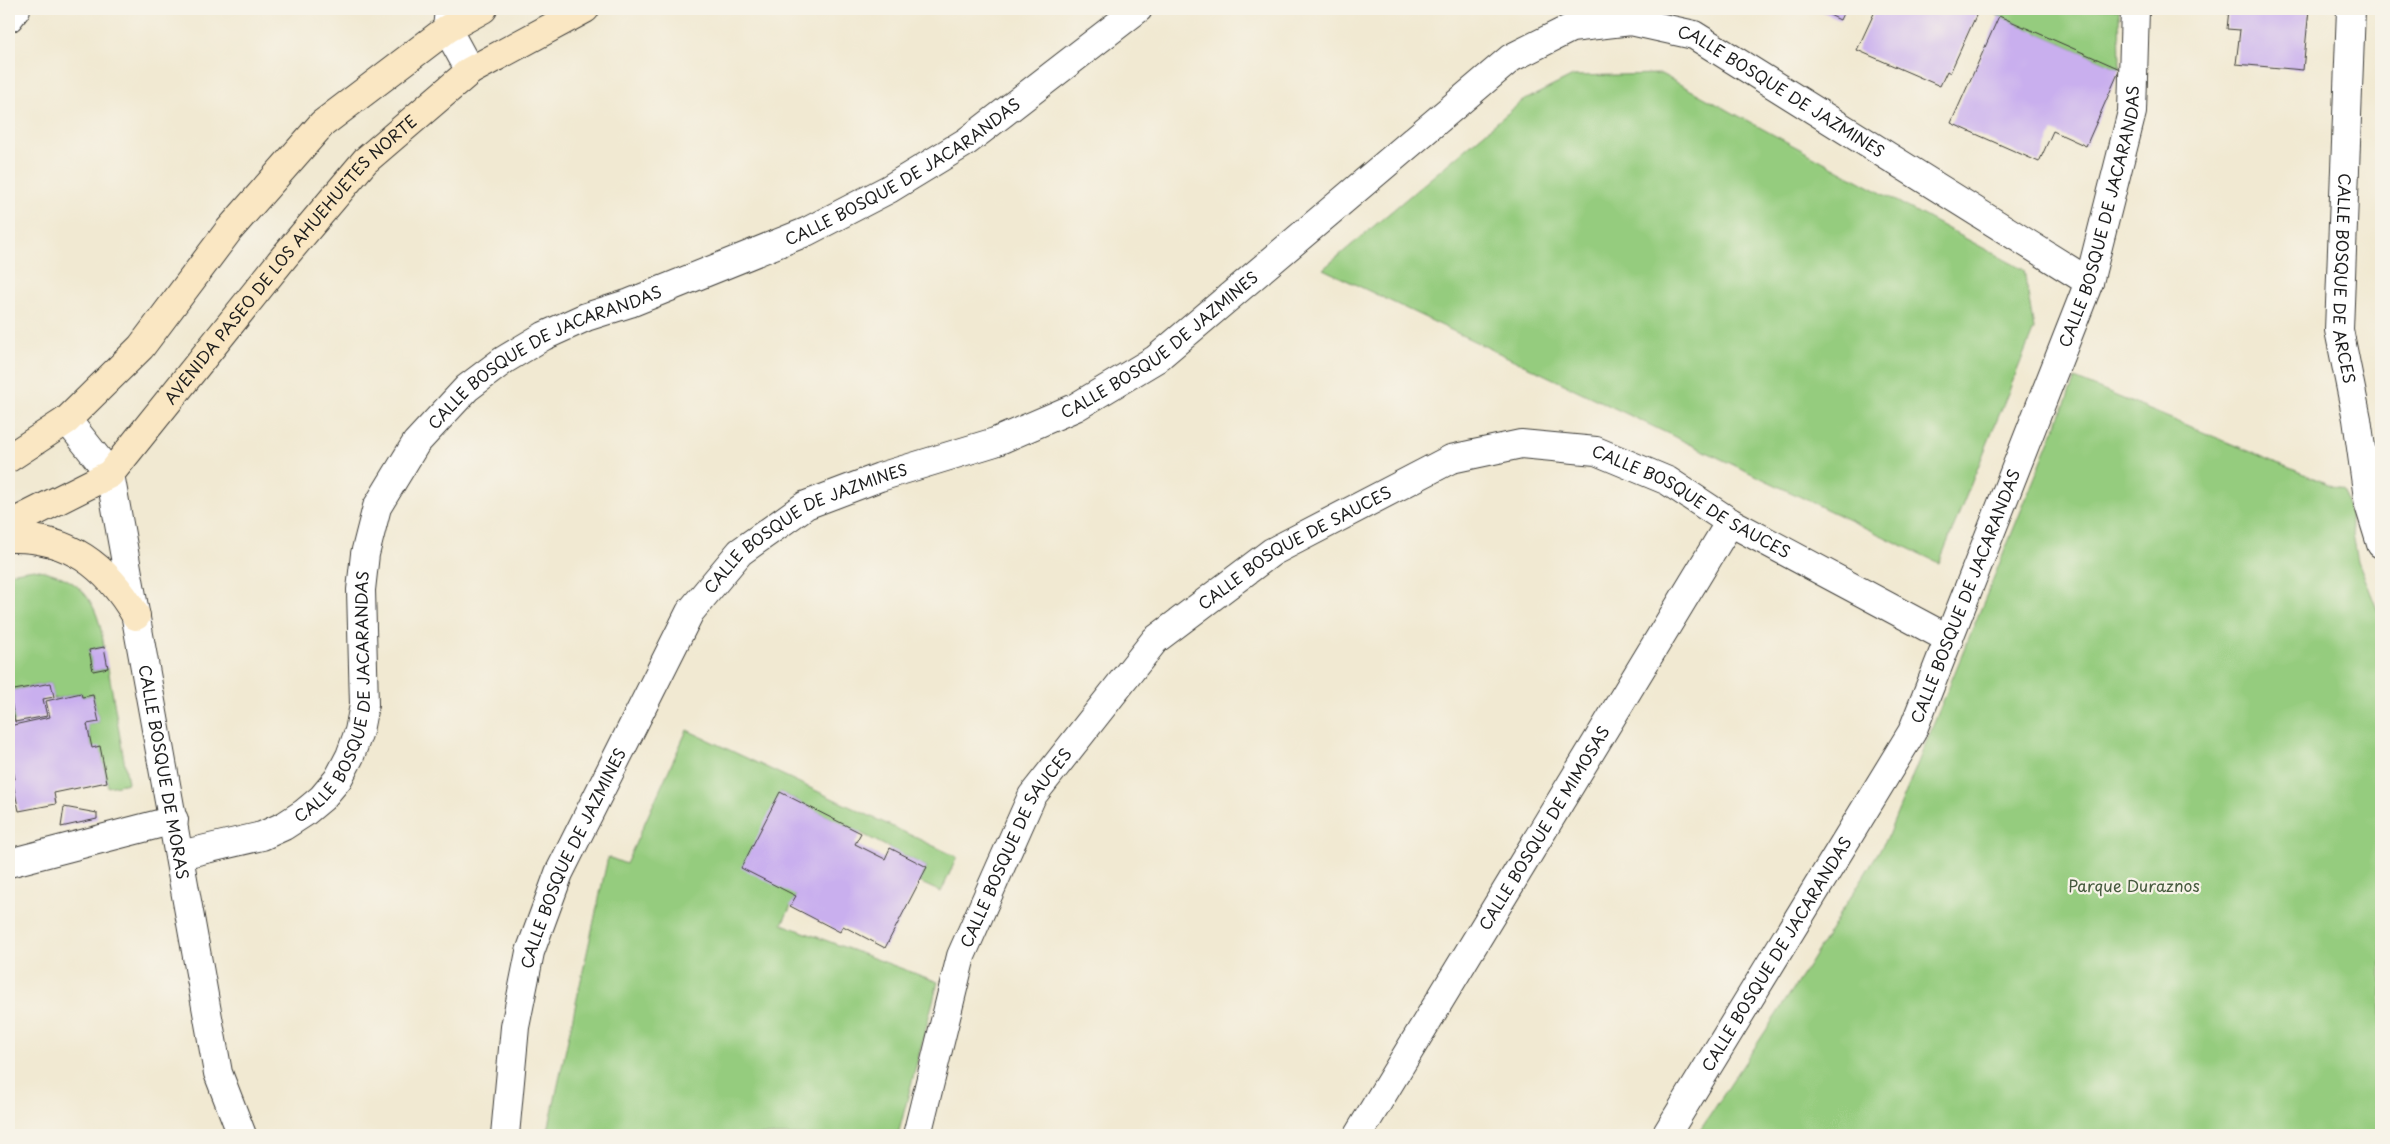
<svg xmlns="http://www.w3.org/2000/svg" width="2390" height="1144" viewBox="0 0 2390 1144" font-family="'Playpen Sans',sans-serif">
  <rect width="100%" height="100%" fill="#f7f3e8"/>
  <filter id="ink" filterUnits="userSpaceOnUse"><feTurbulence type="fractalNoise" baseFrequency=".02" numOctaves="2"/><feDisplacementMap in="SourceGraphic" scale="10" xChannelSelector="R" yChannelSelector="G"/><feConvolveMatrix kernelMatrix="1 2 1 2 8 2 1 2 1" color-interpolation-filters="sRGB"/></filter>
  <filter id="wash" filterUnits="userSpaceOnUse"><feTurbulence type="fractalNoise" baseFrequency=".0096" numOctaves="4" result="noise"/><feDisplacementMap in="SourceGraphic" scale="20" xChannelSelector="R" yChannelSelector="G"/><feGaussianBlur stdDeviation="1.12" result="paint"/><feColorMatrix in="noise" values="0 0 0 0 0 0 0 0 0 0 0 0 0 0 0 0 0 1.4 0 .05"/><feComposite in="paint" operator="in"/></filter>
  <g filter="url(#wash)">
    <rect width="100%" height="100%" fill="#f1e9d2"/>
    <!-- green -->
    <g fill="#95cc7e" stroke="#58744d">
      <polygon points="1987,9 2119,9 2120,69 1999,16"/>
      <polygon points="1661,74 2024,270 2034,329 1939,563 1323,269 1521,102 1573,76"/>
      <polygon points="2075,379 2345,491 2358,561 2381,619 2381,1135 1697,1135 1809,965 1887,838"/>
      <path d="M34 569C82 577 98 601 104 647L89 650 93 671 108 668 128 783 108 787 100 747 92 748 87 724 99 722 93 695 82 697 81 693 54 699 51 683 9 691 15 722 9 724V573Z"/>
      <polygon points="687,730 957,857 941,892 919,882 927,867 780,792 796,896 782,924 938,982 898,1135 547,1135 608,857 626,864"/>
    </g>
    <g id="blocks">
      <!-- building -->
      <g fill="#c9afee">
        <polygon points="1817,9 1845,9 1840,20"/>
        <polygon points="1876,9 1979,9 1950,73 1947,71 1940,86 1857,50"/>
        <polygon points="2229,9 2309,9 2303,70 2236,64 2240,30 2227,29"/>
        <polygon points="1999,16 2120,69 2086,146 2053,131 2039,162 1951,123"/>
        <polygon points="104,647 108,668 93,671 89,650"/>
        <polygon points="51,683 54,697 43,699 47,716 15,722 9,691"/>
        <polygon points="81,693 82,697 93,695 99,722 87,724 92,748 100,746 107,782 54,793 56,804 19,811 12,779 15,779 9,752 9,726 50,717 46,701"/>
        <polygon points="780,792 861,833 855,844 885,859 890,848 927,867 885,948 843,926 840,932 790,906 796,896 741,868"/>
        <polygon points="64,807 97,813 97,819 61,827"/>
      </g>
    </g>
  </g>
  <g filter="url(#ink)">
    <use href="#blocks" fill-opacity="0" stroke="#3c3b37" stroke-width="1"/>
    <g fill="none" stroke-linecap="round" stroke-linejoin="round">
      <!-- street casing -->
      <g stroke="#3c3b37" stroke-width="30">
        <g id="street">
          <polyline points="449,9 447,29 470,71"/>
          <path id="s1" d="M2351 9 2339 330 2357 419 2369 505 2381 544"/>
          <polyline points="9,18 16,9"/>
          <path id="s2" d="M67 420 110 474 218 1073 242 1135"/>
          <path id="s3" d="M180 855 262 836 284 826 304 813 322 798 338 779 350 756 359 731 364 705 361 590 365 554 377 507 416 443 467 388 504 360 544 336 586 317 630 303 806 232 889 189 966 142 1138 9"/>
          <polyline points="9,863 174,820"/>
          <path id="s4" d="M505 1135 515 1027 530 952 559 873 690 612 740 552 806 505 880 477 995 442 1076 407 1156 359 1511 58 1571 28 1631 21 1694 35 2089 282"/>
          <path id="s5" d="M917 1135 961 956 1032 796 1155 640 1272 552 1451 459 1521 444 1596 451 1668 481 1730 522 1949 639"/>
          <path id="s6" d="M1358 1135 1730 522"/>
          <path id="s7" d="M1666 1135 1912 732 2089 282 2132 112 2135 9"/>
        </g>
      </g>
      <!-- secondary casing -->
      <g stroke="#3c3b37" stroke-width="30">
        <g id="secondary">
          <polyline points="9,458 67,420 141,347 229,230 322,124 447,29 483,9"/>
          <path id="s8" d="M9 525 110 474 284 257 365 161 470 71 585 9"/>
          <path d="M9 538C68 536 107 566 136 616"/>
        </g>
      </g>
      <!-- street -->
      <use href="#street" stroke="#fff" stroke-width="28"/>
      <!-- secondary -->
      <use href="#secondary" stroke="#fae7c3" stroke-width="28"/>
    </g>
  </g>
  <g text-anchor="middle" stroke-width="4.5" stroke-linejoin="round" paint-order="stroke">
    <!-- street labels -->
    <g font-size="16" fill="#1c1c1c" stroke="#f7f3e8">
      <text dy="6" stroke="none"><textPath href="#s4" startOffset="1862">CALLE BOSQUE DE JAZMINES</textPath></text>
      <text dy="6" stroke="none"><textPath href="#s3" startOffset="1098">CALLE BOSQUE DE JACARANDAS</textPath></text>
      <text dy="6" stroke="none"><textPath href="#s7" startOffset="1022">CALLE BOSQUE DE JACARANDAS</textPath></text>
      <text dy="6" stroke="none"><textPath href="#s8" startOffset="394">AVENIDA PASEO DE LOS AHUEHUETES NORTE</textPath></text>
      <text dy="6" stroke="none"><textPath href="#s1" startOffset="270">CALLE BOSQUE DE ARCES</textPath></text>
      <text dy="6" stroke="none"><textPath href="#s4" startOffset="1112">CALLE BOSQUE DE JAZMINES</textPath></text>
      <text dy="6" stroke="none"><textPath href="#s3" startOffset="692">CALLE BOSQUE DE JACARANDAS</textPath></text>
      <text dy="6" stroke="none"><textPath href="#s5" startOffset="1161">CALLE BOSQUE DE SAUCES</textPath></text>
      <text dy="6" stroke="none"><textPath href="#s4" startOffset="708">CALLE BOSQUE DE JAZMINES</textPath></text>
      <text dy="6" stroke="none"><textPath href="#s5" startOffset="726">CALLE BOSQUE DE SAUCES</textPath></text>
      <text dy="6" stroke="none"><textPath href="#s7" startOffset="618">CALLE BOSQUE DE JACARANDAS</textPath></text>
      <text dy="6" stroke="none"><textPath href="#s3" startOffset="258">CALLE BOSQUE DE JACARANDAS</textPath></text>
      <text dy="6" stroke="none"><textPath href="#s2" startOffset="372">CALLE BOSQUE DE MORAS</textPath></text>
      <text dy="6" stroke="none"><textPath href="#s6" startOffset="359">CALLE BOSQUE DE MIMOSAS</textPath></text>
      <text dy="6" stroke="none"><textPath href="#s5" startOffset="306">CALLE BOSQUE DE SAUCES</textPath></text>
      <text dy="6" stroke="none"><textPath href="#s4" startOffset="288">CALLE BOSQUE DE JAZMINES</textPath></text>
      <text dy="6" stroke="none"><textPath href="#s7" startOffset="212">CALLE BOSQUE DE JACARANDAS</textPath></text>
    </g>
    <!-- park labels -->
    <g font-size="16" fill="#465a3e" stroke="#f7f3e8">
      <text x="2134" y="892">Parque Duraznos</text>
    </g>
  </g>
  <!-- margin -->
  <rect width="2390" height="1144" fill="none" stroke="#f7f3e8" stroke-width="30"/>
</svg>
